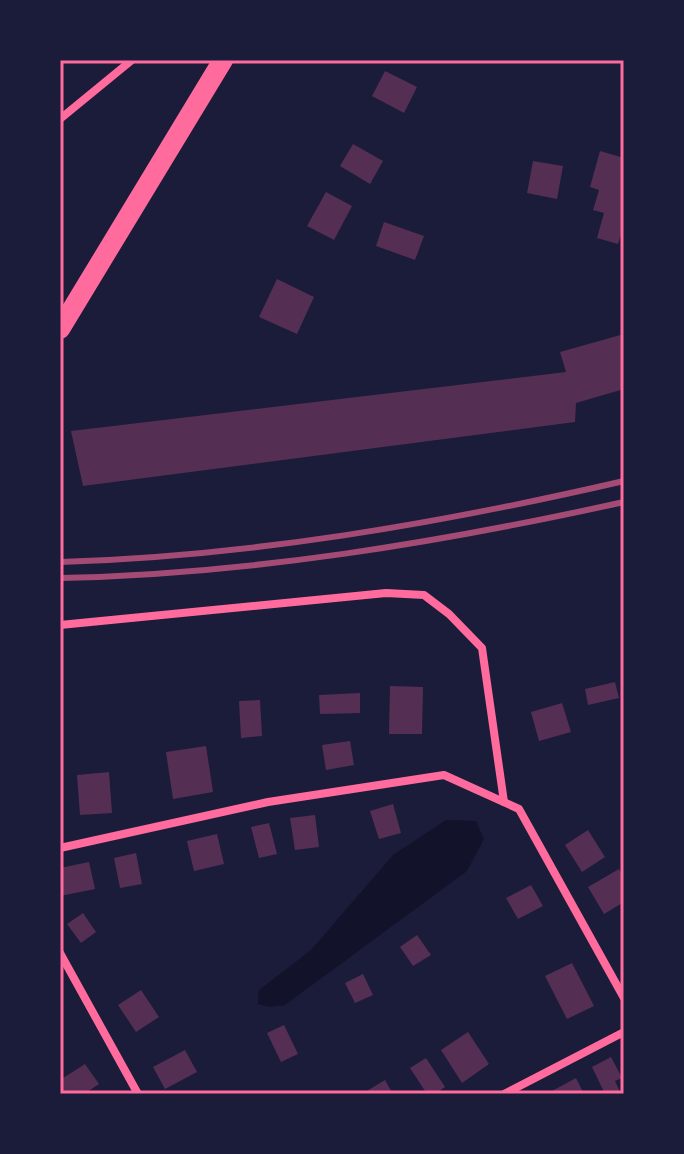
<svg xmlns="http://www.w3.org/2000/svg" width="684" height="1154" viewBox="0 0 684 1154" font-family="'Source Serif 4',serif">
  <rect width="100%" height="100%" fill="#1b1b3a"/>
  <!-- water -->
  <polygon fill="#12122b" points="446,820 476,821 484,839 467,871 285,1005 269,1007 258,1004 259,990 311,950 393,855"/>
  <!-- building -->
  <g fill="#542f53">
    <polygon points="385,71 417,87 404,113 372,96"/>
    <polygon points="353,144 383,161 370,184 340,166"/>
    <polygon points="600,151 624,158 624,225 618,244 597,238 604,213 593,210 599,190 590,187"/>
    <polygon points="533,161 563,166 557,199 527,193"/>
    <polygon points="326,192 352,206 334,240 307,226"/>
    <polygon points="384,222 424,236 415,260 376,246"/>
    <polygon points="277,279 314,297 297,334 259,317"/>
    <polygon points="624,334 624,389 576,403 575,422 83,486 71,431 566,372 560,352"/>
    <polygon points="615,682 619,698 588,705 585,689"/>
    <polygon points="390,686 423,687 422,734 389,734"/>
    <polygon points="360,693 360,713 320,714 319,695"/>
    <polygon points="260,700 262,736 241,738 239,701"/>
    <polygon points="562,703 571,732 539,741 531,712"/>
    <polygon points="350,741 354,765 326,770 322,745"/>
    <polygon points="206,746 213,792 173,799 166,752"/>
    <polygon points="109,772 112,813 80,815 77,775"/>
    <polygon points="393,804 401,833 379,839 370,811"/>
    <polygon points="315,815 319,847 295,850 290,818"/>
    <polygon points="269,823 277,854 259,858 251,827"/>
    <polygon points="588,830 605,857 582,872 565,845"/>
    <polygon points="217,834 224,864 194,871 187,841"/>
    <polygon points="136,853 142,884 120,888 114,858"/>
    <polygon points="89,862 95,889 60,896 60,868"/>
    <polygon points="619,869 624,877 624,902 604,914 588,887"/>
    <polygon points="531,885 543,906 518,919 506,898"/>
    <polygon points="83,913 96,932 81,943 67,924"/>
    <polygon points="417,935 431,955 413,966 400,947"/>
    <polygon points="572,963 594,1006 567,1019 545,976"/>
    <polygon points="363,974 373,995 355,1003 345,983"/>
    <polygon points="141,990 159,1017 136,1032 118,1005"/>
    <polygon points="284,1025 298,1054 281,1062 267,1033"/>
    <polygon points="468,1032 489,1064 462,1083 441,1050"/>
    <polygon points="185,1050 197,1072 165,1089 153,1067"/>
    <polygon points="611,1057 622,1078 615,1081 621,1094 605,1094 592,1067"/>
    <polygon points="426,1058 445,1087 435,1094 427,1094 410,1068"/>
    <polygon points="85,1064 99,1084 84,1094 60,1094 60,1080"/>
    <polygon points="576,1078 584,1094 554,1094 552,1091"/>
    <polygon points="385,1080 393,1094 362,1094"/>
  </g>
  <g fill="none" stroke-linecap="round" stroke-linejoin="round">
    <!-- minor -->
    <g stroke="#ff6b9d" stroke-width="8">
      <polyline points="60,119 132,60"/>
      <polyline points="60,625 386,593 424,595 449,614 482,648 504,802"/>
      <polyline points="60,848 268,802 444,775 519,809 624,998"/>
      <polyline points="60,953 138,1094"/>
      <polyline points="504,1094 624,1032"/>
    </g>
    <!-- primary -->
    <polyline stroke="#ff6b9d" stroke-width="20" points="60,329 223,60"/>
    <!-- rail -->
    <g stroke="#a44b75" stroke-width="6">
      <path d="M60 562C251 556 438 524 624 481"/>
      <path d="M60 578C250 574 438 543 624 502"/>
    </g>
  </g>
  <!-- border -->
  <rect width="684" height="1154" fill="none" stroke="#1b1b3a" stroke-width="124"/>
  <rect x="62" y="62" width="560" height="1030" fill="none" stroke="#ff6b9d" stroke-width="3"/>
</svg>
